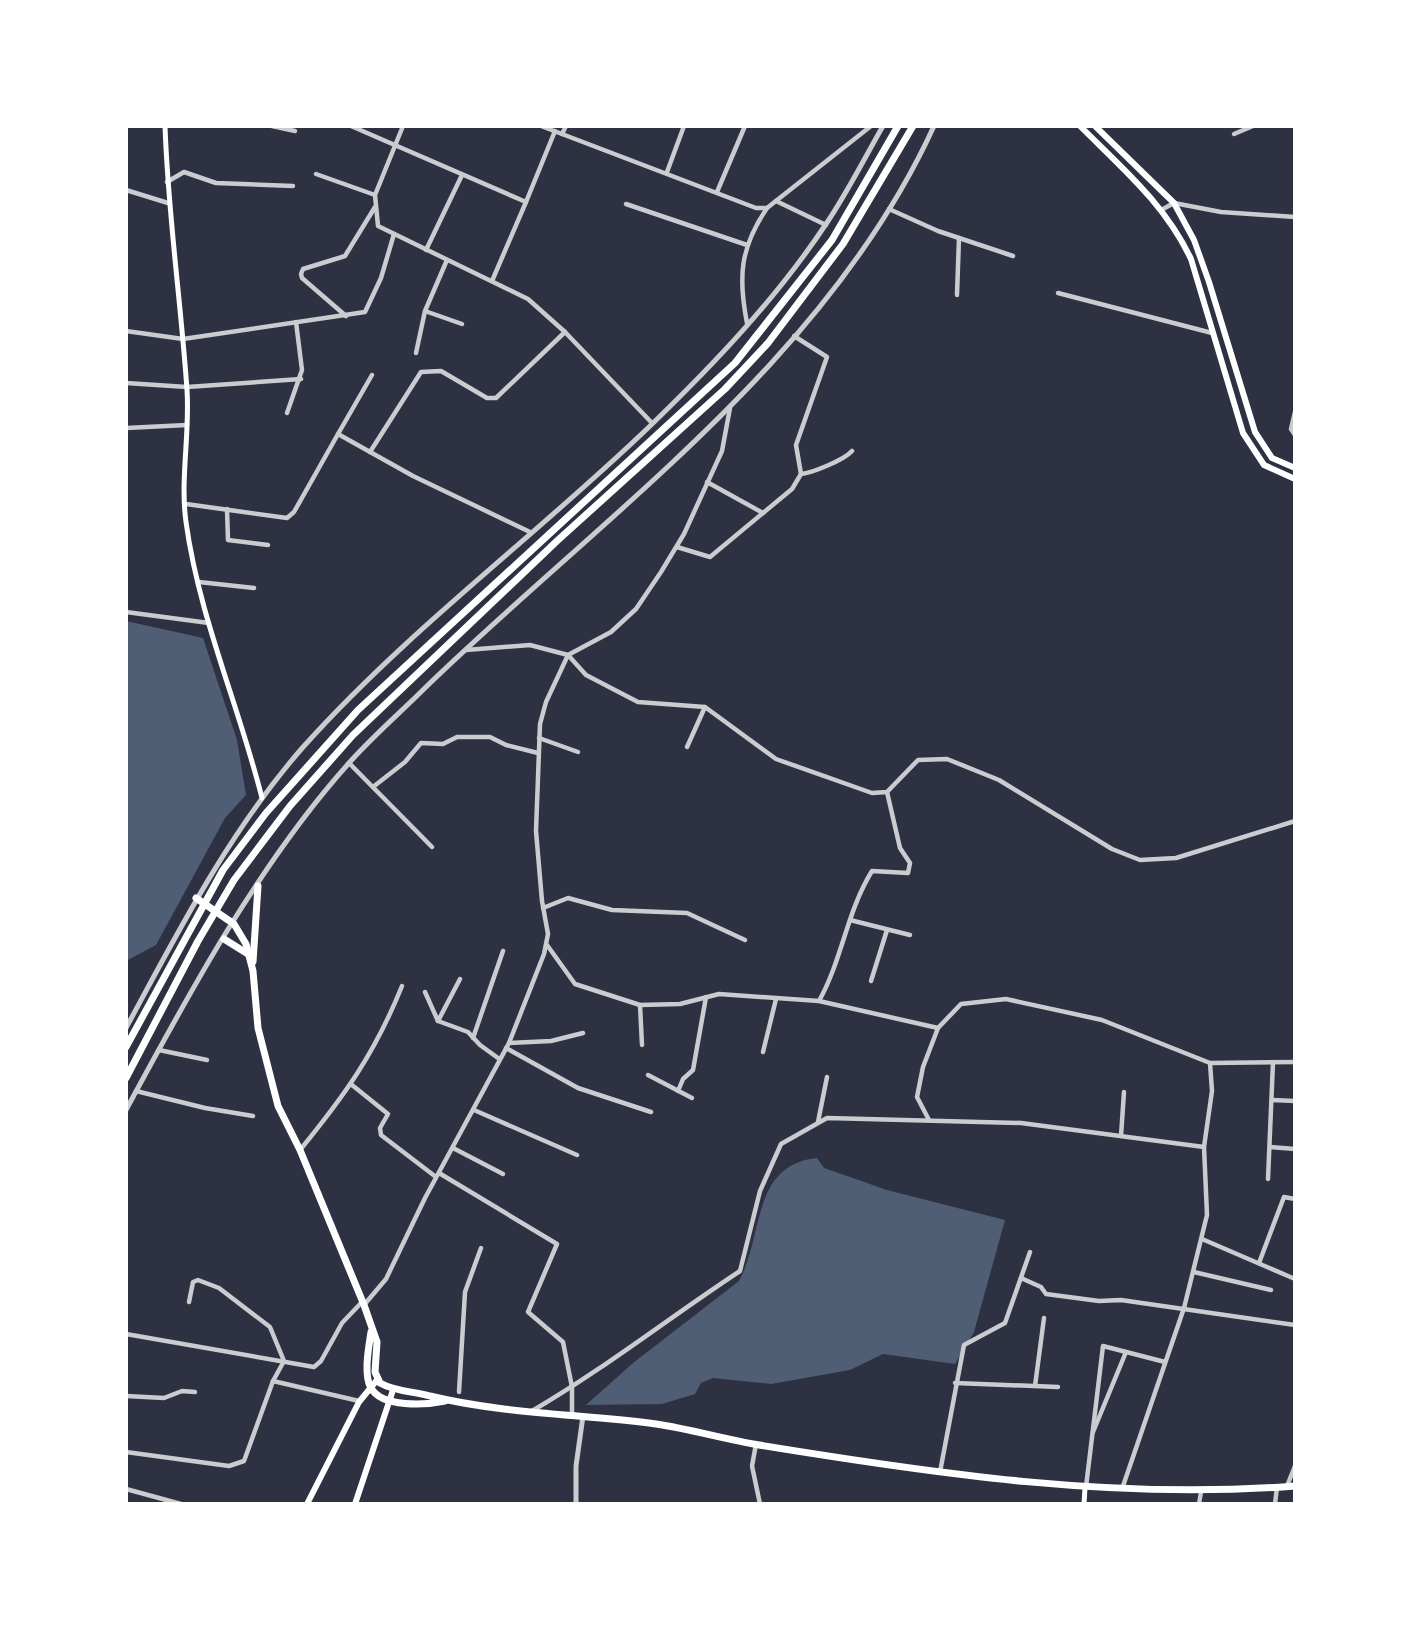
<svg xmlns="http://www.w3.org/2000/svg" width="1421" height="1630" viewBox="0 0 1421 1630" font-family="Roboto,sans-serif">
  <rect width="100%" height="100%" fill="#2d3142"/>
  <!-- water -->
  <g fill="#4f5d75">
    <polygon points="126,621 203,638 237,740 246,795 225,818 156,945 126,961"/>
    <path d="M817 1158 824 1168 887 1190 1005 1220 974 1332 955 1364 883 1354 850 1370 771 1384 713 1378 701 1383 695 1394 662 1404 586 1405 633 1363 739 1281C764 1235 751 1165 817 1158Z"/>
  </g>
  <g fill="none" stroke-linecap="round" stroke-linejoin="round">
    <!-- minor -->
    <g stroke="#caccd0" stroke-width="4.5">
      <polyline points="272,126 295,131"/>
      <polyline points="351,126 526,202 555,131"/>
      <polyline points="403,126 375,195 378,226 528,299 565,332 652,423"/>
      <polyline points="541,126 756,208 767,208 871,126"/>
      <polyline points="562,134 566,126"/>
      <polyline points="1234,134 1253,126"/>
      <polyline points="667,172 684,126"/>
      <polyline points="316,174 375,195"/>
      <polyline points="167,182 184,172 216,183 293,186"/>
      <polyline points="126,190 168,203"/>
      <polyline points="717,192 745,126"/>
      <polyline points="776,201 826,225"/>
      <polyline points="626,204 747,245"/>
      <polyline points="889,209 938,231 1013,256"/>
      <polyline points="1163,209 1174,203 1221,212 1295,217"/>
      <polyline points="426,250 462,175"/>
      <polyline points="492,281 526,202"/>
      <polyline points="1058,293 1212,333"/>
      <polyline points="957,295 959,238"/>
      <polyline points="425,311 462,324"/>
      <polyline points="346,316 302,278 301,274 303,269 345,256 375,207"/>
      <path d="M747 323C738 277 740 248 767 208"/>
      <polyline points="126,331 183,339 365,312 381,278 394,234"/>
      <polyline points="794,336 827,357 796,445 801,474"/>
      <polyline points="416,353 425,311 447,260"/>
      <polyline points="126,383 187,387 301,379"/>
      <polyline points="1295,412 1291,429 1295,435"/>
      <polyline points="287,413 302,370 296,322"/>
      <polyline points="126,428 187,425"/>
      <polyline points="338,434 372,375"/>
      <polyline points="370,452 421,372 441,371 487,398 496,398 565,332"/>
      <path d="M707 482 763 513 792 489 801 474C812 473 844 460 852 451"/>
      <polyline points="186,504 287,518 294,512 338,434 413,476 530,532"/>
      <polyline points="227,509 228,540 268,545"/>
      <polyline points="677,547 710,557 763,513"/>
      <polyline points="199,582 254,588"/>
      <polyline points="126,612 209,623"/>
      <polyline points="466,650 530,645 568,655 586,675 638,702 705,707 776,759 872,793 887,792 918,760 947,759 999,780 1112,849 1140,860 1176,858 1295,821"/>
      <polyline points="539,738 578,752"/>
      <polyline points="687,747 705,707"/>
      <polyline points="349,763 432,847"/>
      <polyline points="373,787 405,762 421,743 443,744 457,737 490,737 506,745 538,753"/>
      <polyline points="543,908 568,898 612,910 687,913 745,940"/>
      <polyline points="850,920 910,935"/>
      <path d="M547 945 575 984 640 1005 680 1004 719 994 819 1001C842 960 847 911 872 871L908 873 910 863 900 848 887 792"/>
      <polyline points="871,981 887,930"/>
      <polyline points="425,992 438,1021 468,1032 480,1045 498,1058"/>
      <polyline points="819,1001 938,1028"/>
      <polyline points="640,1005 642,1045"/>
      <polyline points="438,1021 460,979"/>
      <polyline points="473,1038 503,951"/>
      <polyline points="509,1043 551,1041 583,1033"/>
      <polyline points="506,1048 578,1088 651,1112"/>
      <polyline points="159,1050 207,1060"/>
      <polyline points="763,1052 776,999"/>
      <polyline points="1210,1063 1295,1062"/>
      <polyline points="648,1075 692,1098"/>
      <polyline points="352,1085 388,1114 380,1128 381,1135 436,1177"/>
      <polyline points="136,1091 205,1108 253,1116"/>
      <polyline points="678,1091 683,1079 693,1070 706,997"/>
      <polyline points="1272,1100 1295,1101"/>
      <polyline points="474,1110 577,1155"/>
      <polyline points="929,1120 917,1097 923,1067 938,1028 961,1004 1006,999 1102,1020 1210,1063 1212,1091 1204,1147"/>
      <polyline points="818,1122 827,1077"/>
      <polyline points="1121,1136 1124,1092"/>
      <polyline points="1270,1147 1295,1149"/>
      <polyline points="453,1148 503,1174"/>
      <path d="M300 1150C345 1095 375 1053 402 986"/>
      <polyline points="439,1173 557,1244 528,1312 563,1342 572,1387 572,1415"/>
      <polyline points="1268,1179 1273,1062"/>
      <polyline points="1202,1239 1295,1279"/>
      <polyline points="1259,1263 1284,1197 1295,1199"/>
      <polyline points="1194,1272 1271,1290"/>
      <polyline points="1021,1278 1041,1287 1046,1294 1099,1301 1121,1300 1295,1325"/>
      <polyline points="189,1302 193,1282 198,1280 219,1288 270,1327 284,1361 273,1381"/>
      <polyline points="364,1305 386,1279 425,1198 509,1043 544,954 548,934 542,901 536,831 540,724 546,702 568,655 611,632 636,609 661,572 684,534 722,451 730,408"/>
      <polyline points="126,1334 314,1367 321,1361 342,1323 362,1302"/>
      <polyline points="955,1383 1058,1387"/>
      <polyline points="1035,1386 1044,1318"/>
      <polyline points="459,1392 465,1292 481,1248"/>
      <polyline points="126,1396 164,1398 182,1391 195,1392"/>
      <path d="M532 1411C604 1369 670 1317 740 1271L760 1191 781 1144 827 1118 1021 1123 1204 1147 1207 1215 1184 1308 1122 1489"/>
      <polyline points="1093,1432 1126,1352"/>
      <polyline points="756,1444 752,1466 760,1504"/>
      <polyline points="126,1452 229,1466 244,1461 273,1381 359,1401"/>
      <polyline points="940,1472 964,1345 1005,1323 1030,1252"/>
      <polyline points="1287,1486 1295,1466"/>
      <polyline points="1086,1487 1103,1346 1165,1362"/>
      <polyline points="126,1489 181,1504"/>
      <polyline points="1199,1504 1201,1492"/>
      <polyline points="1275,1504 1277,1487"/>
    </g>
    <!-- tertiary -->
    <g stroke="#caccd0" stroke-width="5">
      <path d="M126 1028C179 930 230 830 304 746 409 629 537 535 650 426 713 365 777 298 826 224 847 193 864 159 883 126"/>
      <path d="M126 1110C189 993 260 862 349 763 373 736 401 712 427 686 607 512 827 360 934 126"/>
      <polyline points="576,1504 576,1466 583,1416"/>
    </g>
    <!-- secondary -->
    <g stroke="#fff" stroke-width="5">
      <path d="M165 126C168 215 181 302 187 390 190 434 180 479 186 522 199 617 239 706 262 798"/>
      <polyline points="1084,1504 1085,1488"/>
    </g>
    <!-- primary -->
    <g stroke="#fff" stroke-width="6">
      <path d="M1080 126C1122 168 1165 204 1191 259L1243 433 1264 465 1295 479"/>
      <polyline points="1095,126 1174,203 1194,240 1209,282 1255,432 1272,458 1295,468"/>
      <polyline points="307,1504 359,1402 377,1380"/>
      <polyline points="355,1504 393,1390"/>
    </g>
    <!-- trunk -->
    <g stroke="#fff" stroke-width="7">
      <path d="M196 898 234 924 246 944 253 971 258 1028 278 1106 300 1150 364 1305 377 1342 375 1372 380 1383C396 1392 413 1391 430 1396 504 1414 581 1414 656 1424 690 1429 724 1439 759 1445 937 1474 1114 1500 1295 1486"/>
      <polyline points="224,939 248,954"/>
      <polyline points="253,962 258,886"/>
      <polyline points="126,1047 223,870 266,813 358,710 735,363 832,240 898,126"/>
      <polyline points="126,1078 198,941 234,880 290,806 353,735 558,540 725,389 768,343 843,244 913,126"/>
      <path d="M371 1332C369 1346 363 1375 371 1388 382 1408 426 1405 445 1401"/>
    </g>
  </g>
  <!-- border -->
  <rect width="1421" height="1630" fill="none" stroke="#ffffff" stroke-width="256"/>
</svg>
